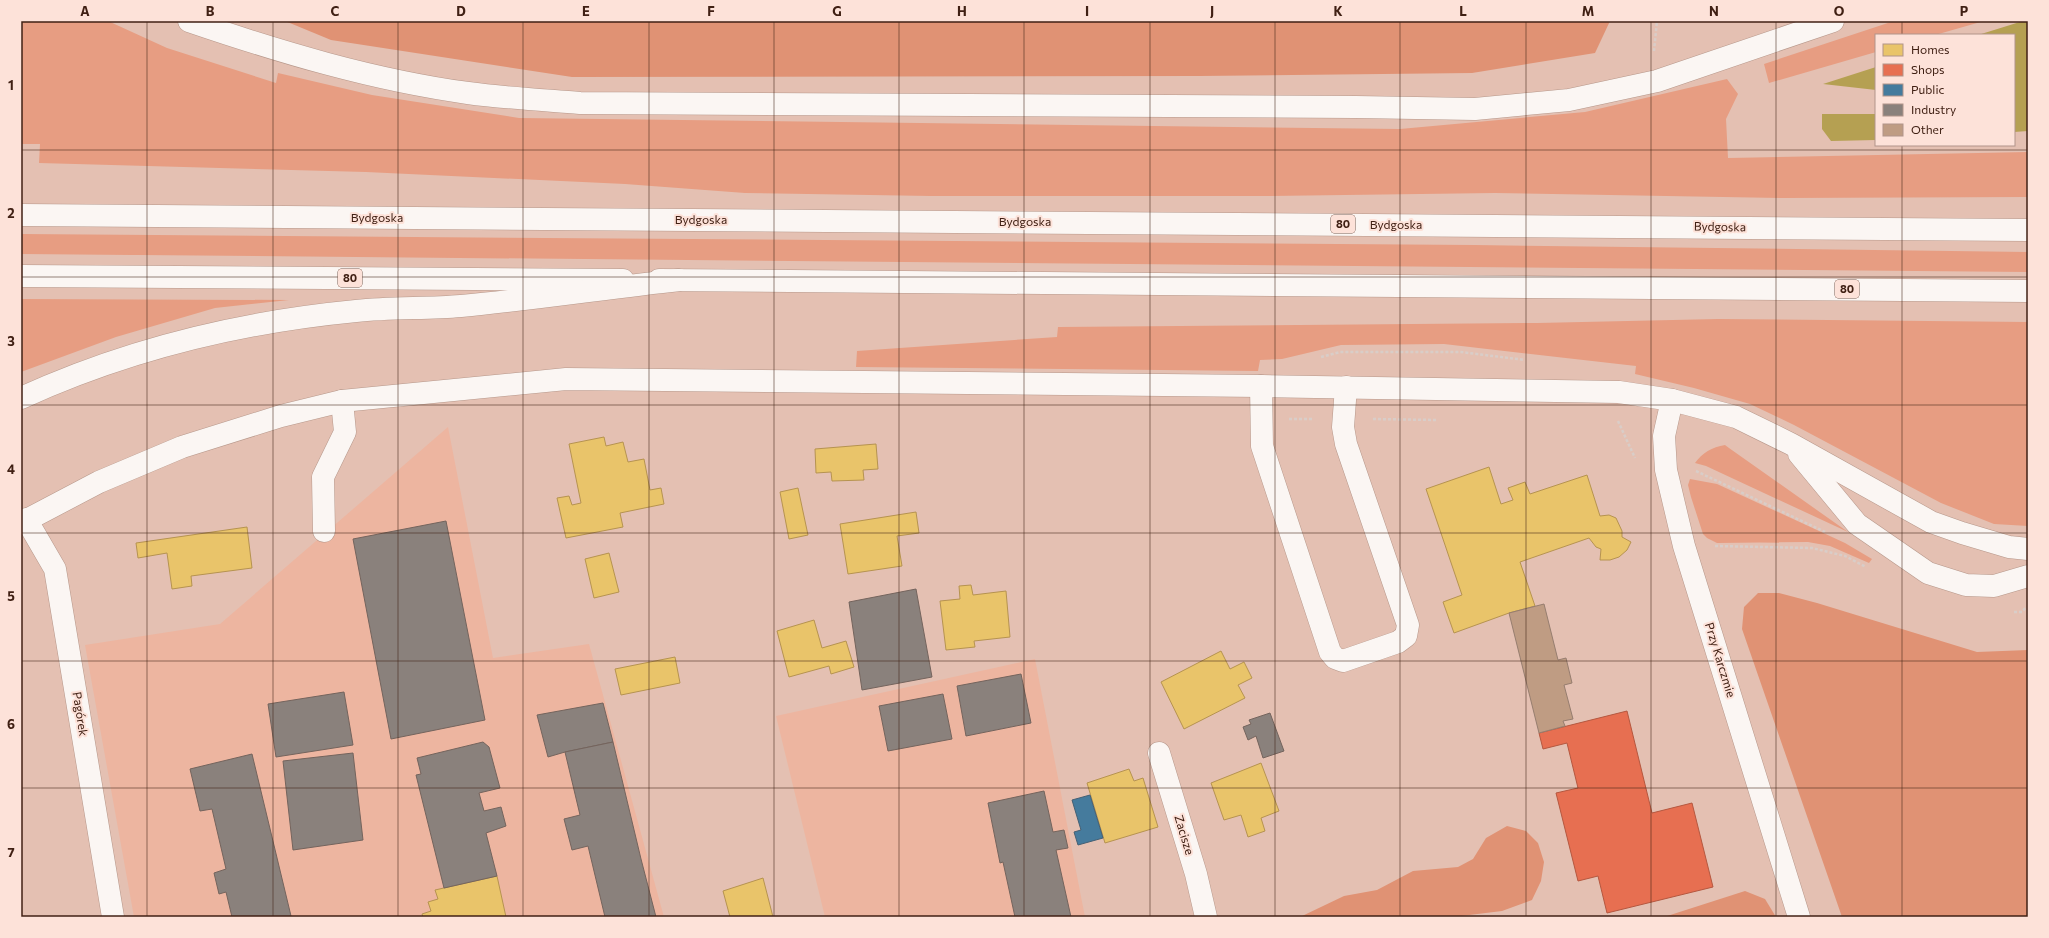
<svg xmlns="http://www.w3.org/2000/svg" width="2049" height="938" viewBox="0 0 2049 938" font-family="Commissioner,sans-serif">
  <rect width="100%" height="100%" fill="#e4c0b2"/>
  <!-- built -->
  <g fill="#edb5a0">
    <polygon points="448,427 493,658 589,644 664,917 134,917 85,645 220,624"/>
    <polygon points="1035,659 1085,917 825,917 776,716"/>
  </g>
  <!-- green -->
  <g fill="#e79d82">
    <polygon points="21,21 108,21 167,48 276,83 278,73 372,95 519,118 1400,129 1585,112 1727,79 1738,94 1726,119 1728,158 2028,152 2028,197 1784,198 1495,193 1270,196 931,196 745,193 625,184 366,172 39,163 40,144 21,144"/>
    <polygon points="1894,21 1984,21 1935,35 1876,35 1876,52 1769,83 1764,64"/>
    <polygon points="21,234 1474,245 2028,252 2028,272 21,254"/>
    <polygon points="21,299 289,300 215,308 116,337 21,372"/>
    <polygon points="1718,319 2028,322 2028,526 1994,524 1941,503 1794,425 1750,404 1694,388 1635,374 1636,366 1444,344 1341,345 1282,359 1260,360 1258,371 856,367 857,351 1057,337 1058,327 1537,323"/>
    <path d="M1725 445 1729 448 1848 532 1706 466 1695 463C1702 453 1712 447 1725 445Z"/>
    <polygon points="1690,479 1717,484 1845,543 1872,559 1869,563 1830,546 1808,542 1717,543 1707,538 1703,534 1691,497 1688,485"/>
  </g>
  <!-- forest -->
  <g fill="#e09274">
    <polygon points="285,21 1610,21 1595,53 1472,73 1199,76 572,77 331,40"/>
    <polygon points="1758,593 1779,593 1817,603 1977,652 2028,650 2028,917 1842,917 1742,629 1744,607"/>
    <polygon points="1507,826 1526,831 1538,843 1544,862 1541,881 1532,900 1502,911 1453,917 1300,917 1344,896 1377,890 1413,871 1458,867 1473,859 1486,838"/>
    <polygon points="1745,891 1765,899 1776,917 1664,917"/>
  </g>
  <!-- water -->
  <g fill="#b5a052">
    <polygon points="2023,21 2028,21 2028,131 2014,132 2014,35 1978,35"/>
    <polygon points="1876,67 1876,90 1823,84"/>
    <polygon points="1822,114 1876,114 1876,140 1831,141 1822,129"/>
  </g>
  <!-- homes -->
  <g fill="#e9c46a" stroke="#b69350">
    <polygon points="604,437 606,446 623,442 628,462 644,459 650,490 661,488 664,504 620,513 623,527 566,538 557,498 569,496 572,505 581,503 569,444"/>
    <polygon points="876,444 878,469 863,470 864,480 832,481 831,472 816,473 815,449"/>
    <polygon points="1489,467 1501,504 1513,500 1508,488 1525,482 1530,494 1587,475 1600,516 1609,515 1616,518 1622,531 1622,537 1631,542 1627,550 1619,557 1610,560 1600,560 1601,549 1596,547 1589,538 1520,562 1535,606 1509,613 1454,633 1443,602 1462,595 1426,489"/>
    <polygon points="798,488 808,535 789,539 780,492"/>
    <polygon points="916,512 919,533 897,536 902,566 848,574 840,524"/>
    <polygon points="247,527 252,568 191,576 192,586 172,589 167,553 138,558 136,543"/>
    <polygon points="609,553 619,592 594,598 585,559"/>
    <polygon points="971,585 973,595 1006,591 1010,637 974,641 975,647 946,650 940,601 960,599 959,586"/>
    <polygon points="814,620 822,648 846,641 854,667 831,674 829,666 789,677 777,631"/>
    <polygon points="1221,651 1230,669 1244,662 1252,678 1238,685 1245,698 1184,729 1161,682"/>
    <polygon points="675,657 680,683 621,695 615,669"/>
    <polygon points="1261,763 1279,811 1261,818 1265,831 1248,837 1241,815 1224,820 1211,783"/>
    <polygon points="1129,769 1134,781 1143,778 1158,827 1105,843 1087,783"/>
    <polygon points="497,876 506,917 423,917 422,914 431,911 428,902 438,899 435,890"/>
    <polygon points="763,878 773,917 730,917 723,891"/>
  </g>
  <!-- shops -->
  <polygon fill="#e76f51" stroke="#b5573f" points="1627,711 1652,813 1692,803 1713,887 1607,913 1598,876 1578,881 1556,793 1578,788 1567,743 1543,749 1539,733"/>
  <!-- public -->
  <polygon fill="#457b9d" stroke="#446074" points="1090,795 1103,838 1078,845 1074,832 1081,830 1072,800"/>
  <!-- industry -->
  <g fill="#8a817c" stroke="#74645d">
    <polygon points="446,521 485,720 391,739 353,539"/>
    <polygon points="916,589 932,677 862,690 849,602"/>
    <polygon points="1021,674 1031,723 966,736 957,686"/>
    <polygon points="344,692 353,745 276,757 268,704"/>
    <polygon points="943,694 952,739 888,751 879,706"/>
    <polygon points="603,703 613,742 565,752 548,757 537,715"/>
    <polygon points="1270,713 1284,751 1263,758 1256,736 1248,740 1243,727 1251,724 1249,720"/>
    <polygon points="483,742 489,747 500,788 479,793 484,811 501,807 506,826 486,833 497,876 444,888 416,775 421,774 417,758"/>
    <polygon points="613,742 641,859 656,917 605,917 588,846 572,850 564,819 580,815 565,752"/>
    <polygon points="353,753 363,840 293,850 283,761"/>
    <polygon points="252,754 291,916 286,917 232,917 226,892 219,894 214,873 226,869 212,809 200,811 190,769"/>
    <polygon points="1044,791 1053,832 1064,830 1068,848 1056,850 1071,917 1015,917 1003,862 1000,863 988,803"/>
  </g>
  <!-- building -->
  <polygon fill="#bf9c83" stroke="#967d6f" points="1544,604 1558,660 1566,658 1572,683 1564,685 1573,719 1563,721 1565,726 1539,733 1509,613"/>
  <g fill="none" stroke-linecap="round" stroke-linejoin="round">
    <!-- minor casing -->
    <g stroke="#b6978a" stroke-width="23">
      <g id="minor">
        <path d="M189 21C280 52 373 80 468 93 505 98 543 100 580 103L1356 107 1475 109 1569 100 1657 81 1833 21"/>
        <polyline points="1261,386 1262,446 1330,652 1335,658 1343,661 1398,642 1406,636 1408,625 1346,444 1343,427 1346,387"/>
        <polyline points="1672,400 1664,436 1666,470 1684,546 1799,917"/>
        <polyline points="1799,454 1857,524 1928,573 1966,585 1994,586 2028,576"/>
        <polyline points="26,519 55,569 113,917"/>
        <polyline points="21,523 99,482 182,447 281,416 342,401 566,379 1261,386 1619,392 1672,400 1736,417 1791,444 1931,522 1962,533 2009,547 2028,549"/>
        <polyline points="324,531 323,477 345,432 342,401"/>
        <polyline points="1159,753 1196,874 1206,917"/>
      </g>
    </g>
    <!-- major casing -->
    <g stroke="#b6978a" stroke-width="23">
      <g id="major">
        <polyline points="21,215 2028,230"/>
        <polyline points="21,276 623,280"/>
        <polyline points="659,280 2028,291"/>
      </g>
    </g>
    <!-- highway casing -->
    <g stroke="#b6978a" stroke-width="23">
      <path id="highway" d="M21 398C126 350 241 322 356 311 391 307 426 309 461 306 534 299 607 288 679 280"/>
    </g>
    <!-- path -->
    <g stroke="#d9cdc8" stroke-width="2.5" stroke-dasharray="3 2" stroke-linecap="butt">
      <polyline points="1654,51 1657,21"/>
      <polyline points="1321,357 1340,352 1461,352 1525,360"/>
      <polyline points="1289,419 1314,419"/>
      <polyline points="1373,419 1436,420"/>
      <polyline points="1618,421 1635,458"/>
      <polyline points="1696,471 1825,532"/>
      <polyline points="1715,546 1812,548 1845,556 1866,567"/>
      <polyline points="2014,612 2022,612 2026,607"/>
    </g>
    <!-- minor -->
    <use href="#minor" stroke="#fbf6f3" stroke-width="22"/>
    <!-- major -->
    <use href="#major" stroke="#fbf6f3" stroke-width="22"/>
    <!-- highway -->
    <use href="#highway" stroke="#fbf6f3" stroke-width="22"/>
  </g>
  <!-- grid -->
  <path fill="none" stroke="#402014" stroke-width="1" stroke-opacity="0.55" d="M147 21V917M273 21V917M398 21V917M523 21V917M649 21V917M774 21V917M899 21V917M1024 21V917M1150 21V917M1275 21V917M1400 21V917M1526 21V917M1651 21V917M1776 21V917M1902 21V35M1902 145V917M21 150H2028M21 277H2028M21 405H2028M21 533H2028M21 661H2028M21 788H2028"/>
  <g text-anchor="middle" stroke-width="4" stroke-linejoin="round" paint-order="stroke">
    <!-- shield labels -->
    <g fill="#fde2d9" stroke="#795a4f" stroke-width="1">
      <rect x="1331" y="215" width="24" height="18" rx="3"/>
      <rect x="338" y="269" width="24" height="18" rx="3"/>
      <rect x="1835" y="280" width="24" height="18" rx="3"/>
    </g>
    <g font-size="11" font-weight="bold" fill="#402014">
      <text x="1343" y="228">80</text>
      <text x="350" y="282">80</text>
      <text x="1847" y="293">80</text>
    </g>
    <!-- street labels -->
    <g font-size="12" fill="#402014" stroke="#fde2d9">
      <text x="377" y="222">Bydgoska</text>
      <text x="701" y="224">Bydgoska</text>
      <text x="1025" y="226">Bydgoska</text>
      <text x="1396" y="229">Bydgoska</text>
      <text transform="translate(1720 227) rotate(1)" y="4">Bydgoska</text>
      <text transform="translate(1720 660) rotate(73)" y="4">Przy Karczmie</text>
      <text transform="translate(80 714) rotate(81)" y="4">Pagórek</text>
      <text transform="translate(1184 835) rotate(73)" y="4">Zacisze</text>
    </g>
  </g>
  <!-- border -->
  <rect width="2049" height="938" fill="none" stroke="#fde2d9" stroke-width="44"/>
  <!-- legend -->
  <rect x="1875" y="34" width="140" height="112" fill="#fde2d9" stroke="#b1948a"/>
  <rect x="1883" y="44" width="20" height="12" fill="#e9c46a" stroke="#b1948a"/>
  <text x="1911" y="54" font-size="12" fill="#402014">Homes</text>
  <rect x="1883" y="64" width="20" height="12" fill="#e76f51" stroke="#b1948a"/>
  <text x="1911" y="74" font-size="12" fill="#402014">Shops</text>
  <rect x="1883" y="84" width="20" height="12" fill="#457b9d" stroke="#b1948a"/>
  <text x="1911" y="94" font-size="12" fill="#402014">Public</text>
  <rect x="1883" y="104" width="20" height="12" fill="#8a817c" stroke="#b1948a"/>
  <text x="1911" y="114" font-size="12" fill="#402014">Industry</text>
  <rect x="1883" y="124" width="20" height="12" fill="#bf9c83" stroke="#b1948a"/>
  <text x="1911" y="134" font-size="12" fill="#402014">Other</text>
  <rect x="22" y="22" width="2005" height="894" fill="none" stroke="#402014" stroke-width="1.5"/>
  <g font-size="13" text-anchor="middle" font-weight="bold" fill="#402014">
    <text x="85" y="16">A</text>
    <text x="210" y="16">B</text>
    <text x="335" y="16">C</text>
    <text x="461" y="16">D</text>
    <text x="586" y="16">E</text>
    <text x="711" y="16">F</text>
    <text x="837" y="16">G</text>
    <text x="962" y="16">H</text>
    <text x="1087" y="16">I</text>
    <text x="1212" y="16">J</text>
    <text x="1338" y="16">K</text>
    <text x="1463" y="16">L</text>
    <text x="1588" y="16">M</text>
    <text x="1714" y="16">N</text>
    <text x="1839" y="16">O</text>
    <text x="1964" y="16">P</text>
    <text x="11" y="90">1</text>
    <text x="11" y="218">2</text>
    <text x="11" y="346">3</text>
    <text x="11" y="474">4</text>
    <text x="11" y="601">5</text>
    <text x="11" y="729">6</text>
    <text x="11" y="857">7</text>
  </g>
</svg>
